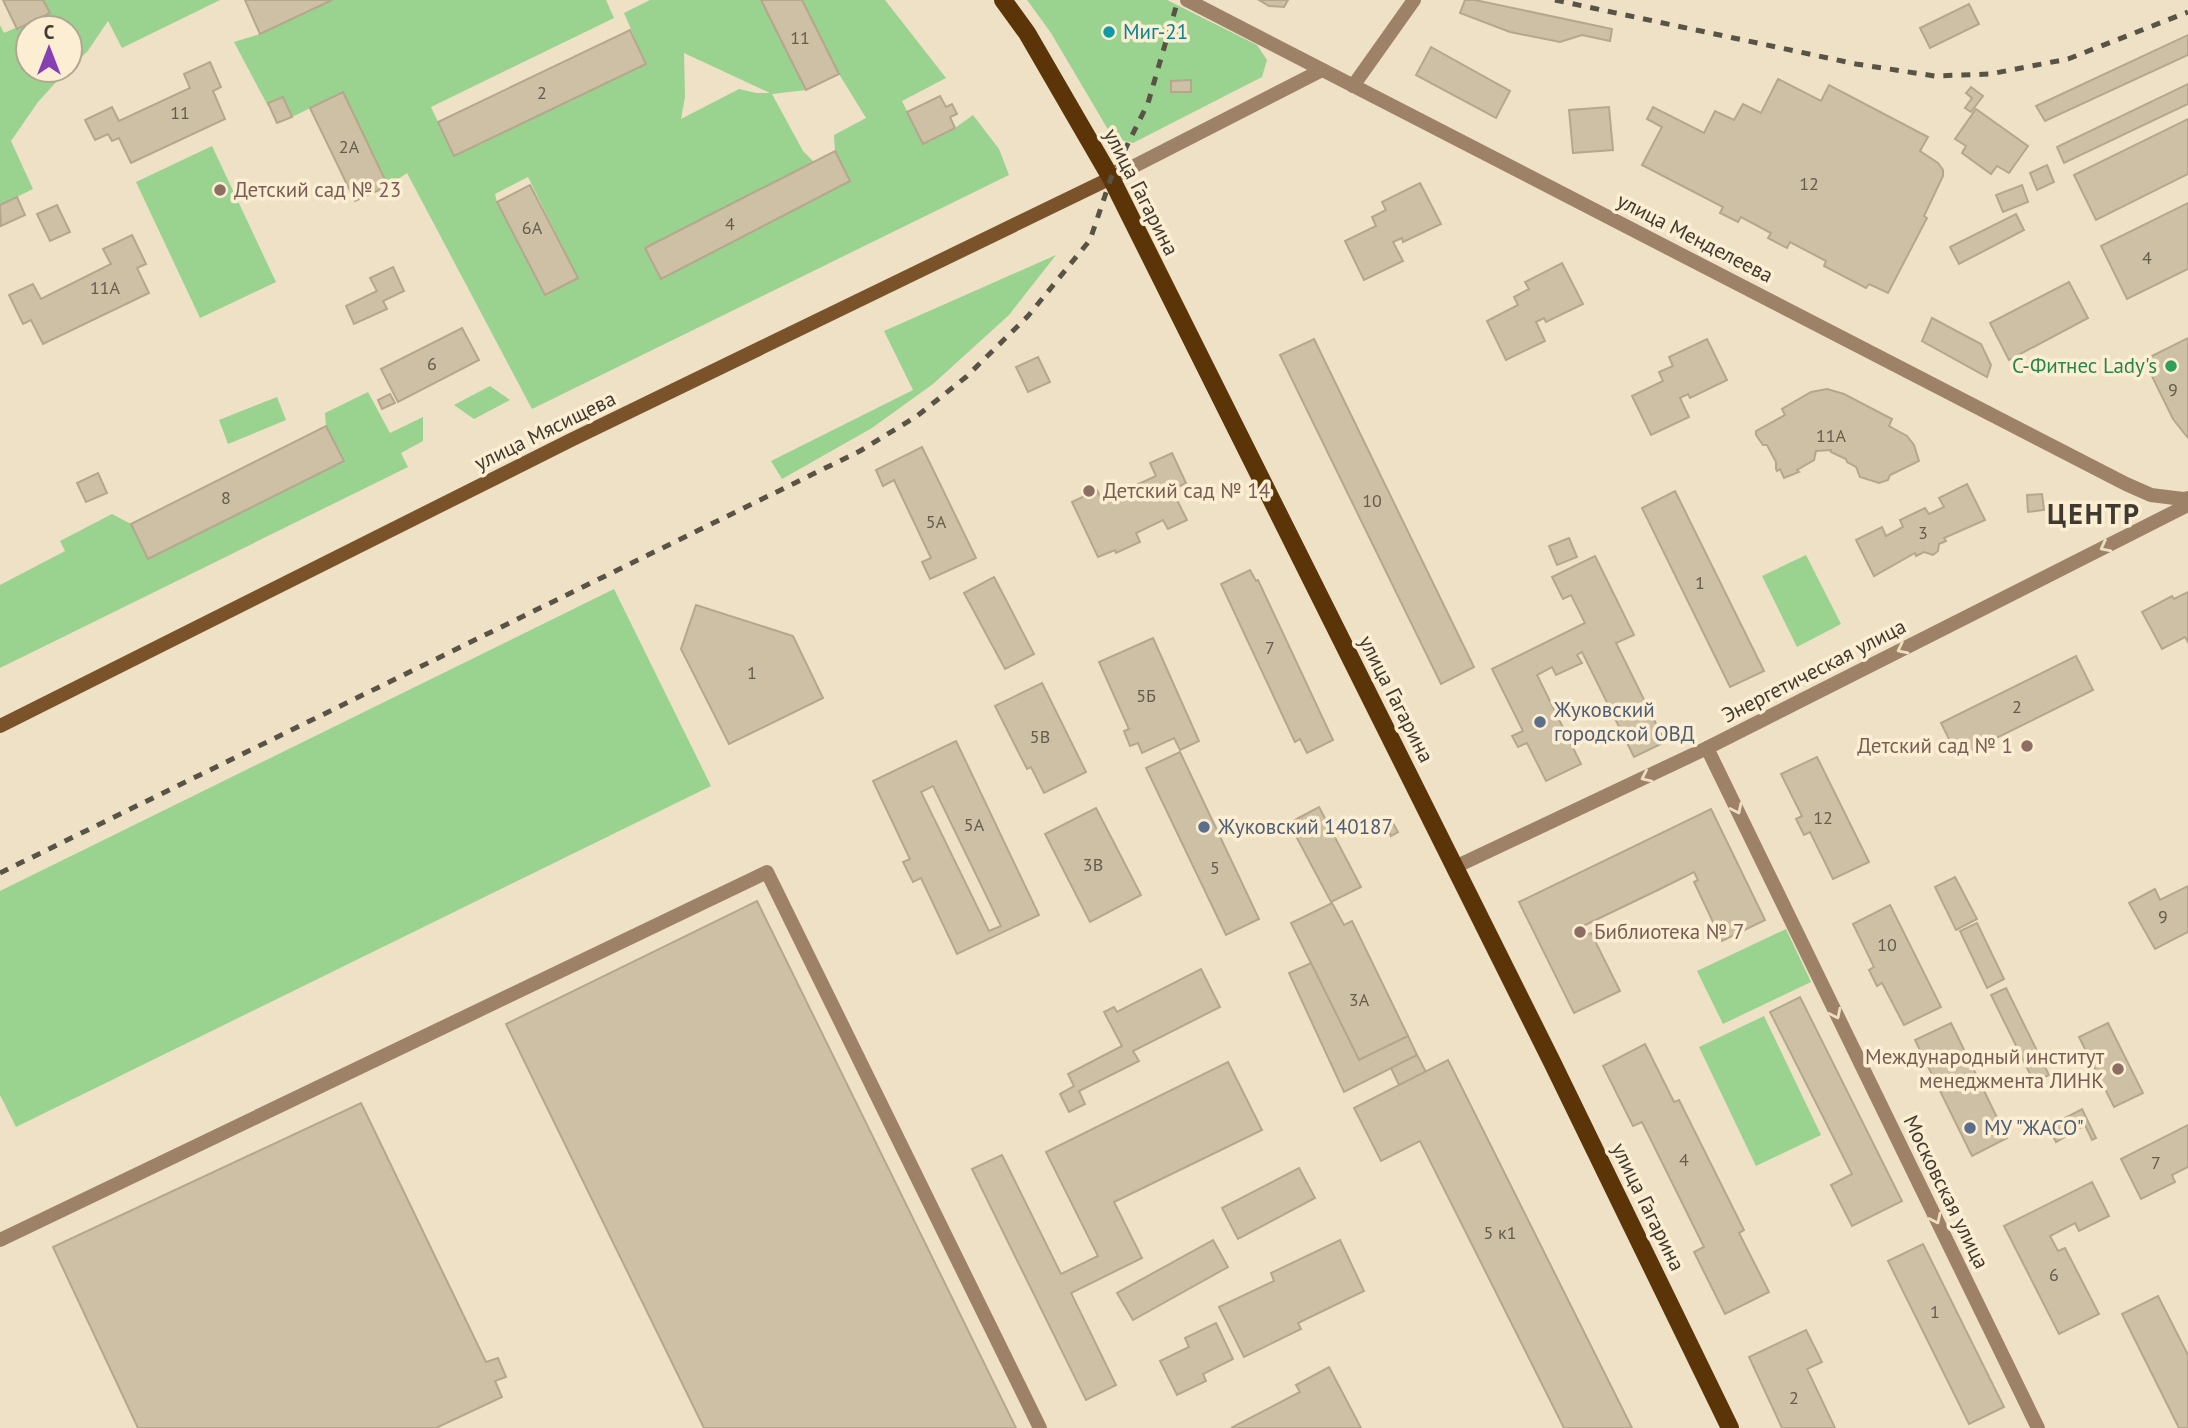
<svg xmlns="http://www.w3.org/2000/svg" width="2188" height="1428" viewBox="0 0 2188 1428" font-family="'PT Sans',sans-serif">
  <rect width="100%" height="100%" fill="#efe1c5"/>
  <!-- green -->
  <g fill="#9ad28f" fill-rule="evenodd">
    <polygon points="43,0 220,0 122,48 108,21 87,52 70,67 70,28 28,28 28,70 67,70 38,102 11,141 33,189 0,205 0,25 4,33 49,13"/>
    <path d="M332 0H606L614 18 431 107 454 156 646 64 624 13 650 0H761L806 90 772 94 803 151 814 162 661 278 850 181 835 151 834 135 866 118 839 74 802 0H885L946 78 902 101 923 143 955 128 973 115 999 149 1009 175 532 409 407 173 388 186 343 92 292 117 283 97 268 106 234 42 260 34ZM684 53 770 93H756L739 89 681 119 685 97ZM528 177 578 278 546 295 497 202 495 194Z"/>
    <polygon points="1027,0 1167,0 1257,45 1267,60 1262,77 1133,143 1113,138 1051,33"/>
    <polygon points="212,146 276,282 200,318 136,182"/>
    <polygon points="1056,255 1009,315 933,384 872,428 782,479 771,461 913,390 884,331"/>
    <polygon points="490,386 510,400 474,419 454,405"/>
    <polygon points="368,392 390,433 423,417 423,441 401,453 408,467 0,668 0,585 65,551 60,541 112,514 131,524 149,559 343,462 326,426 325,413"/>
    <polygon points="277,397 286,420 228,444 219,420"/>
    <polygon points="1806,555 1841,624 1797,647 1762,576"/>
    <polygon points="614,589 711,786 16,1127 0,1095 0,891"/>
    <polygon points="1786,929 1811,982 1723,1024 1697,971"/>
    <polygon points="1764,1016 1821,1135 1756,1166 1699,1047"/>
  </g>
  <!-- building -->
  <g fill="#cec0a4" stroke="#b5a78c" stroke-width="2" fill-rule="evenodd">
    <polygon points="3,0 43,0 50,13 17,29"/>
    <polygon points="245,0 332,0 260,34"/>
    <polygon points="761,0 802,0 839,74 806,90"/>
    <polygon points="1259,0 1288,0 1284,7 1269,6"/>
    <polygon points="1465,0 1475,0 1612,29 1610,41 1582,35 1560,42 1510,32 1460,13"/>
    <polygon points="1969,4 1979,24 1930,48 1920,28"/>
    <polygon points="630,30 646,64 454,156 438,122"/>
    <polygon points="2188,35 2188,55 2045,121 2036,106"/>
    <polygon points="1431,47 1510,91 1496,118 1416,75"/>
    <polygon points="210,62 221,87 213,91 225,119 131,163 119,138 112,141 108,134 95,140 85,120 112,107 119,121 190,88 184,74"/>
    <polygon points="1778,79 1821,101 1829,85 1928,137 1920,151 1938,163 1943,170 1943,176 1924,216 1927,218 1888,293 1869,284 1866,288 1824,266 1826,261 1790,242 1787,248 1768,238 1771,233 1741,217 1738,222 1720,213 1723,207 1642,165 1662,127 1647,119 1653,107 1704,133 1715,111 1734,120 1743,104 1761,113"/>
    <polygon points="1191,80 1191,92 1171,92 1171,81"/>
    <polygon points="2188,84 2188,104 2064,163 2057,147"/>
    <polygon points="1971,87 1983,96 1971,112 1965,108 1972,98 1966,93"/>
    <polygon points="343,92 388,186 355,201 310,108"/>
    <polygon points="940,96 946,107 952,104 957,114 950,117 955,128 923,144 907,112"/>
    <polygon points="283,97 292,117 277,123 268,103"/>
    <polygon points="1609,107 1613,150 1573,153 1569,110"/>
    <polygon points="1976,109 2028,146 2009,173 1997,166 1991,174 1962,153 1966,146 1955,139"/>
    <polygon points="2188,119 2188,174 2096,220 2074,175"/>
    <polygon points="835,151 850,181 661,279 645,248"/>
    <polygon points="2047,165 2054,182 2037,190 2030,173"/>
    <polygon points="1420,183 1441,224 1403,242 1402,238 1393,242 1403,261 1364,280 1345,241 1376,226 1372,217 1386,210 1382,202"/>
    <polygon points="530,185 578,278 545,295 497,202"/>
    <polygon points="2022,185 2028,202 2003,212 1996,195"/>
    <polygon points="17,197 25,215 1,226 0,205"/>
    <polygon points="2188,203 2188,269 2127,299 2101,246"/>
    <polygon points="57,205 70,232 50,241 37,214"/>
    <polygon points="2016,214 2024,230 1959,264 1950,247"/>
    <polygon points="132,235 146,264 137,268 149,293 43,344 31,320 23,324 9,295 33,284 41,299 111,264 103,249"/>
    <polygon points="1562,263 1583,304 1546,322 1544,318 1536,322 1545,341 1506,360 1487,321 1518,305 1514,297 1529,289 1525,282"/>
    <polygon points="393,267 404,291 383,301 387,309 354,324 346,306 377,291 370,278"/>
    <polygon points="2069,282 2088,318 2009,360 1990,323"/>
    <polygon points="1932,318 1981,344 1991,365 1987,377 1922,341"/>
    <polygon points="462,328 479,360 398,402 381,369"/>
    <polygon points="2188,338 2188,438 2173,419 2144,360"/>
    <polygon points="1314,339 1474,667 1441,684 1280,355"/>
    <polygon points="1707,339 1727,380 1690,398 1688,394 1680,398 1689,417 1651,435 1632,396 1663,381 1659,372 1673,366 1669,357"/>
    <polygon points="1038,357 1050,382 1028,392 1016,367"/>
    <polygon points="1827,389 1844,394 1892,419 1889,426 1907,436 1914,445 1919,461 1890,475 1888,480 1879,483 1860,477 1856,467 1847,462 1846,459 1831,452 1831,450 1816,451 1814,460 1797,470 1799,472 1784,478 1780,469 1777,471 1776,469 1776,462 1767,445 1763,445 1756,435 1756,431 1785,415 1782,409 1811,392"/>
    <polygon points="390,394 395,403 382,409 378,400"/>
    <polygon points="326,426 344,461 148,559 131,524"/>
    <polygon points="922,447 976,558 930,579 922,562 931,558 894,480 883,486 876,470"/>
    <polygon points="1172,453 1186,483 1172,490 1187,520 1168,529 1163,520 1136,533 1140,542 1116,553 1115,550 1098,557 1072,502 1097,490 1102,501 1156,476 1150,463"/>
    <polygon points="98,473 107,493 86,502 77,483"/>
    <polygon points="1967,484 1985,520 1944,538 1946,541 1939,544 1938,551 1933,555 1924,552 1916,556 1915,553 1874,576 1856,540 1882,527 1886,536 1903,527 1900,520 1925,508 1929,514 1944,507 1939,498"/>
    <polygon points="1675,491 1764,671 1730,687 1642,508"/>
    <polygon points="2042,494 2044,510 2028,512 2027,495"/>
    <polygon points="1569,538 1577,557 1557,565 1549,546"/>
    <polygon points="1595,556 1634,635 1616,643 1665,742 1634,757 1582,652 1577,655 1582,663 1556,675 1552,667 1537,675 1581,764 1546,781 1527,743 1518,747 1512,736 1523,731 1492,669 1585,623 1571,595 1563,599 1552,577"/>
    <polygon points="1250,570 1256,581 1258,580 1333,740 1307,753 1300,739 1295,742 1221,584"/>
    <polygon points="994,577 1034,654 1005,669 964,593"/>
    <polygon points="2188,592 2188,642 2185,637 2162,649 2142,612 2172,596 2174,599"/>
    <polygon points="696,605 793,636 823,698 729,744 681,649"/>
    <polygon points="1153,638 1199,741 1180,750 1174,738 1142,753 1138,743 1130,746 1124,731 1129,729 1099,662"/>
    <polygon points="2076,656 2093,690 1958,757 1941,723"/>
    <polygon points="1042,683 1086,772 1044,793 1031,767 1027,769 995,706"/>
    <path d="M956 741 1039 915 957 954 921 878 913 882 903 862 910 859 873 781ZM933 786 1001 926 989 931 921 792Z"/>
    <polygon points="1180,752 1259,919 1226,935 1146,768"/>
    <polygon points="1817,757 1869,862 1833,879 1810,832 1804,835 1796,819 1802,816 1781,774"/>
    <polygon points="1319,807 1361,887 1331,902 1289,823"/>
    <polygon points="1096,808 1141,895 1090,922 1045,834"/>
    <polygon points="1711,809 1765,920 1722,941 1694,882 1698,880 1694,872 1660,889 1581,927 1586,935 1591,933 1620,991 1574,1013 1519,902"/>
    <polygon points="1393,823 1398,832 1391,836 1386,826"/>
    <polygon points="1955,877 1977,919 1956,930 1935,887"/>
    <polygon points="2188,886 2188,932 2155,949 2129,903 2155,889 2160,900"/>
    <polygon points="757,901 1016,1428 704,1428 506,1024"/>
    <polygon points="1332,903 1344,925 1352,921 1408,1036 1359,1060 1291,923"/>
    <polygon points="1890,905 1941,1007 1904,1025 1882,983 1877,986 1869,970 1874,967 1853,924"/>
    <polygon points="1977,923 2004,979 1987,988 1960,931"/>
    <polygon points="1311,963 1359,1060 1408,1036 1417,1055 1344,1092 1289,973"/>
    <polygon points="1201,969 1220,1007 1133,1051 1139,1061 1079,1091 1085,1104 1069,1112 1060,1094 1074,1086 1068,1074 1122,1046 1104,1012 1114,1007 1117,1012"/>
    <polygon points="2006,988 2049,1075 2034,1082 1991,995"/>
    <polygon points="1800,997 1902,1201 1852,1226 1831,1185 1852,1174 1770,1012"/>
    <polygon points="1951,1023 2007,1138 1972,1156 1915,1040"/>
    <polygon points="2108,1023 2143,1093 2114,1107 2079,1037"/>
    <polygon points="1645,1044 1674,1102 1679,1100 1744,1230 1739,1233 1769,1292 1725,1314 1694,1252 1704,1247 1642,1122 1633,1126 1603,1066"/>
    <polygon points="1417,1055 1426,1072 1399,1085 1391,1068"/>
    <polygon points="1448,1060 1632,1428 1564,1428 1420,1141 1381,1161 1354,1108"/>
    <polygon points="1228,1062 1262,1130 1114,1202 1142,1258 1071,1293 1116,1385 1086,1400 972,1169 1002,1155 1061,1274 1098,1256 1046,1152"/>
    <polygon points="361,1103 486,1362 498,1358 506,1377 495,1381 502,1397 436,1428 138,1428 53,1247"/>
    <polygon points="2082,1109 2096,1138 2092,1140 2085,1125 2056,1142 2048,1127"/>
    <polygon points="2188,1125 2188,1167 2172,1175 2175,1182 2141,1199 2121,1159"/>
    <polygon points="1299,1168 1315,1198 1238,1239 1222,1208"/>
    <polygon points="2092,1182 2109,1216 2079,1231 2075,1223 2050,1236 2058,1251 2065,1248 2099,1314 2059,1334 2004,1226"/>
    <polygon points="1213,1240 1228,1267 1133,1320 1117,1293"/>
    <polygon points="1340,1240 1364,1291 1298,1323 1301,1329 1244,1357 1219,1307 1274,1281 1271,1273"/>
    <polygon points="1923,1244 2004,1407 1969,1424 1888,1261"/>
    <polygon points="2158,1296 2188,1355 2188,1428 2179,1428 2122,1314"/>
    <polygon points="1216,1323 1233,1359 1203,1374 1206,1381 1177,1395 1160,1361 1189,1347 1185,1338"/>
    <polygon points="1806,1330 1822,1362 1807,1369 1835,1428 1782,1428 1749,1357"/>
    <polygon points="1329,1367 1361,1428 1231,1428 1300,1392 1296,1385"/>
  </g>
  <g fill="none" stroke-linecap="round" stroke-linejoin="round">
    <!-- minor -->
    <g stroke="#9e8268" stroke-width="14">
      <polyline points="1187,0 2126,484 2151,495 2183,499 2188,498"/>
      <polyline points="1353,86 1414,0"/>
      <polyline points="1111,178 1322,70"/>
      <polyline points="1707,748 2038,1428"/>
      <polyline points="1455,867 1707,748 2188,505"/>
      <polyline points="0,1240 767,872 1040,1428"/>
    </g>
    <!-- secondary -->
    <polyline stroke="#7b532b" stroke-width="14" points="0,726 571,440 1111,178"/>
    <!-- primary -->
    <polyline stroke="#5b3508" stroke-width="18" points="1003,0 1027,33 1111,178 1553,1064 1730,1428"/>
    <!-- rail -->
    <g stroke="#595345" stroke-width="5" stroke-dasharray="9 9" stroke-linecap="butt">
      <polyline points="1555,0 1856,64 1935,76 1990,74 2068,59 2188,12"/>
      <polyline points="0,873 860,451 917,416 966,377 1028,316 1090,240 1111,178 1148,103 1178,0"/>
    </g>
  </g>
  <!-- one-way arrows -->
  <defs><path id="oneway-chevron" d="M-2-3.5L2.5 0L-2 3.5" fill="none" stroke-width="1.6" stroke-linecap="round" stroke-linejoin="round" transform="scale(1.75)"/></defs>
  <g stroke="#eedec2">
    <use href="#oneway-chevron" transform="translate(2105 547) rotate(153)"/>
    <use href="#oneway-chevron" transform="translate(1902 649) rotate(153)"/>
    <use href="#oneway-chevron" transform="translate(1646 777) rotate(155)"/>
    <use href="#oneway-chevron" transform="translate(1737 809) rotate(64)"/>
    <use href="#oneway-chevron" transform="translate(1836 1014) rotate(64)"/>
    <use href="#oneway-chevron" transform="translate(1936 1219) rotate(64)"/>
  </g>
  <!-- markers -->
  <circle fill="#0f9aa8" stroke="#fceed2" stroke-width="2.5" cx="1109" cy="32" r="7"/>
  <g fill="#8d6e63" stroke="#fceed2" stroke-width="2.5">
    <circle cx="220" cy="190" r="7"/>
    <circle cx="1089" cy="491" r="7"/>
    <circle cx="2027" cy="746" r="7"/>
    <circle cx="1580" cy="932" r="7"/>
    <circle cx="2118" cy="1069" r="7"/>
  </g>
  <circle fill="#2e9e5b" stroke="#fceed2" stroke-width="2.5" cx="2171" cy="366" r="7"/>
  <g fill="#5c6f8a" stroke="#fceed2" stroke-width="2.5">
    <circle cx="1540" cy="722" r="7"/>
    <circle cx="1204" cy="827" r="7"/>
    <circle cx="1970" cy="1128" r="7"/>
  </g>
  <g text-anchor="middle" stroke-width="7" stroke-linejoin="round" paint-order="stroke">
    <!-- number labels -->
    <g font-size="18" fill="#645c4d">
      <text x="800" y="44">11</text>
      <text x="542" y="99">2</text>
      <text x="180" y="119">11</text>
      <text x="349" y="153">2А</text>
      <text x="1809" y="190">12</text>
      <text x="730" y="230">4</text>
      <text x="532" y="234">6А</text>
      <text x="2147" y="264">4</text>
      <text x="105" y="294">11А</text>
      <text x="432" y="370">6</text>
      <text x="2173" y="396">9</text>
      <text x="1831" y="442">11А</text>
      <text x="226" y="504">8</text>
      <text x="1372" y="507">10</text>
      <text x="936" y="528">5А</text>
      <text x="1923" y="539">3</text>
      <text x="1700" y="589">1</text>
      <text x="1270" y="654">7</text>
      <text x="752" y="679">1</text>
      <text x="1146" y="702">5Б</text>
      <text x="2017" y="713">2</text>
      <text x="1040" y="743">5В</text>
      <text x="1823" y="824">12</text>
      <text x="974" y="831">5А</text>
      <text x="1093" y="871">3В</text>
      <text x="1215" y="874">5</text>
      <text x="2163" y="923">9</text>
      <text x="1887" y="951">10</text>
      <text x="1359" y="1006">3А</text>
      <text x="1684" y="1166">4</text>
      <text x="2156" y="1169">7</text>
      <text x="1500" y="1239">5 к1</text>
      <text x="2054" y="1281">6</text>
      <text x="1935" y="1318">1</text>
      <text x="1794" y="1404">2</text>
    </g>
    <!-- culture labels -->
    <g font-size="21" fill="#0d838f" stroke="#fceed2" text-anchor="start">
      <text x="1123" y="39">Миг-21</text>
    </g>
    <!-- education labels -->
    <g font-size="21" fill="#785e54" stroke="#fceed2" text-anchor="start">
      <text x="234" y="197">Детский сад № 23</text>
      <text x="1103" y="498">Детский сад № 14</text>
      <text x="2013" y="753" text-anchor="end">Детский сад № 1</text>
      <text x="1594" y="939">Библиотека № 7</text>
      <text x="2104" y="1064" text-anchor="end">Международный институт<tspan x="2104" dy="24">менеджмента ЛИНК</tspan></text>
    </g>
    <!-- street labels -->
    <g font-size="21" fill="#403b30" stroke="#fceed2">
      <text transform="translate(1141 192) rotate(63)" y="7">улица Гагарина</text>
      <text transform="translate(1695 238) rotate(27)" y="7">улица Менделеева</text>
      <text transform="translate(545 431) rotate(-26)" y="7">улица Мясищева</text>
      <text transform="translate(1814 671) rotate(-27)" y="7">Энергетическая улица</text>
      <text transform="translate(1396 699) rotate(63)" y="7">улица Гагарина</text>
      <text transform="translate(1946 1192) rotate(64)" y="7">Московская улица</text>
      <text transform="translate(1648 1207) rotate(64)" y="7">улица Гагарина</text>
    </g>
    <!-- leisure labels -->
    <g font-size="21" fill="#27864d" stroke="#fceed2" text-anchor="end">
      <text x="2157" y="373">С-Фитнес Lady's</text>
    </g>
    <!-- service labels -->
    <g font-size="21" fill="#4e5e75" stroke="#fceed2" text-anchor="start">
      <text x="1554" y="717">Жуковский<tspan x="1554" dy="24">городской ОВД</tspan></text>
      <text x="1218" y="834">Жуковский 140187</text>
      <text x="1984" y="1135">МУ "ЖАСО"</text>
    </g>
    <!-- district labels -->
    <g font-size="28" font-weight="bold" letter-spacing="2" fill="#403b30" stroke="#fceed2">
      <text x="2094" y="524">ЦЕНТР</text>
    </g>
  </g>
  <!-- north arrow -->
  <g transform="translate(49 49)"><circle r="33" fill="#fceed2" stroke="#b1a691" stroke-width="2"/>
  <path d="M0-5L12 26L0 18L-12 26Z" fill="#8740b3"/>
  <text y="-10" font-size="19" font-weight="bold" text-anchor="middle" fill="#403b30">С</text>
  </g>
</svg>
